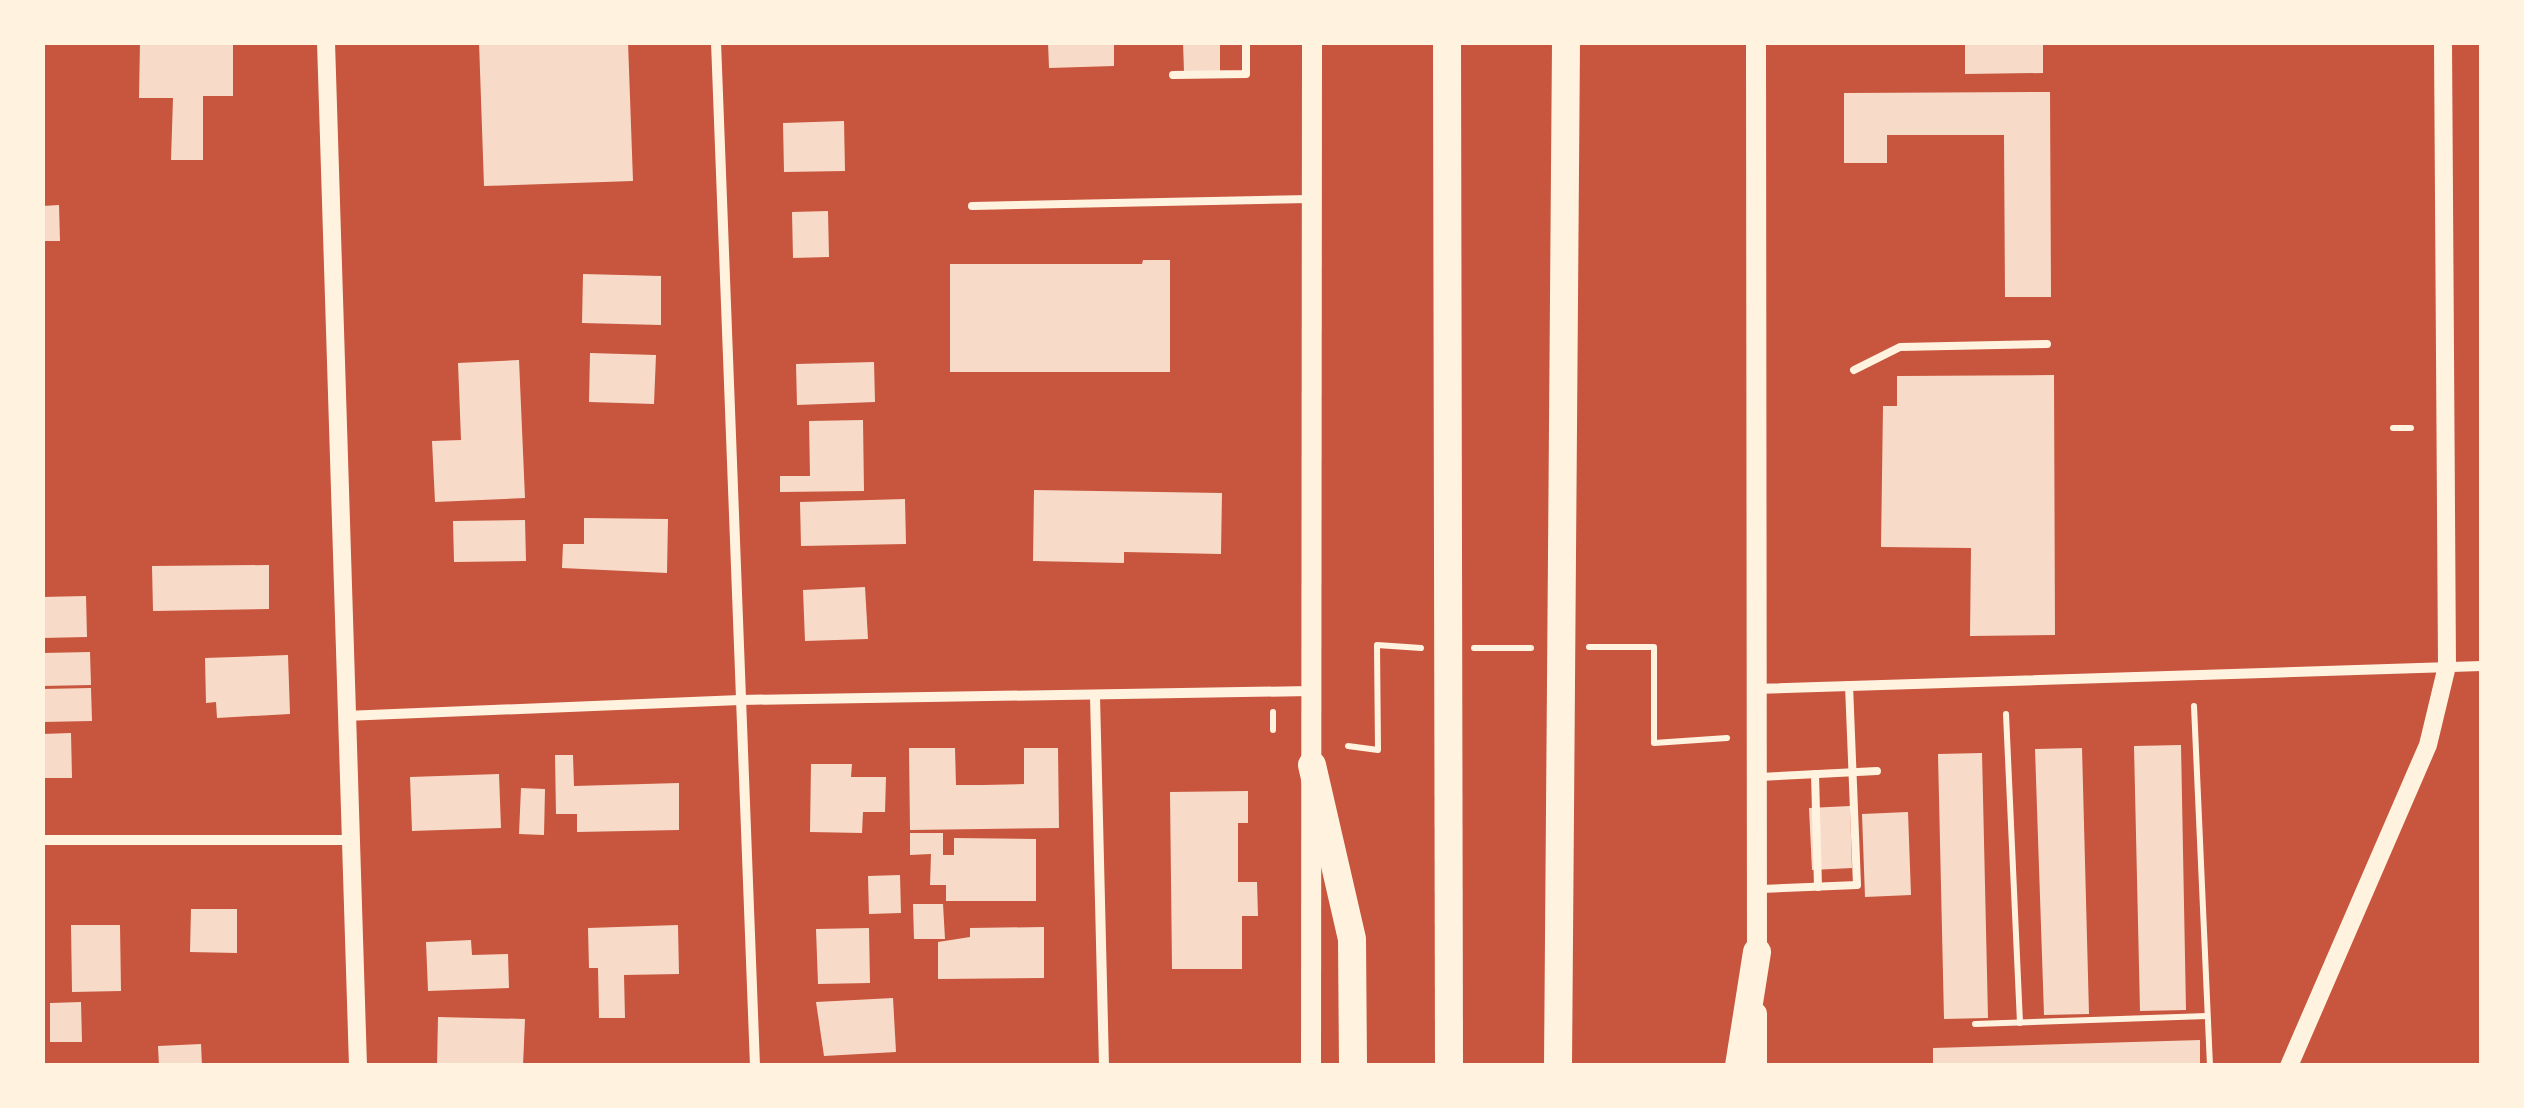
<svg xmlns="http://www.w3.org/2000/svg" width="2524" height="1108" viewBox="0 0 2524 1108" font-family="Overpass,sans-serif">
  <rect width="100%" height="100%" fill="#c8553d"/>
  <!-- building -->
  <g fill="#f7dbc8">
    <polygon points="140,42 233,42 233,96 203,96 203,160 171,160 173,98 139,98"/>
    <polygon points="479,42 628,42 633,181 484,186"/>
    <polygon points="1048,42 1114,42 1114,66 1049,68"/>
    <polygon points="1183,42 1220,42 1220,71 1184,72"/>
    <polygon points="1965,42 2043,42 2043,73 1965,74"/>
    <polygon points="2050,92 2051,297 2005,297 2004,135 1887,135 1887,163 1844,163 1844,93"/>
    <polygon points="844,121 845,171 784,172 783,123"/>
    <polygon points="59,205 60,241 42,241 42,206"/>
    <polygon points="828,211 829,257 793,258 792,212"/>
    <polygon points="1143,260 1170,260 1170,372 950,372 950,264 1142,264"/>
    <polygon points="583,274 661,276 661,325 582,323"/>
    <polygon points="590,353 656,355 654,404 589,402"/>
    <polygon points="519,360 525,498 435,502 432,441 461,440 458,363"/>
    <polygon points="874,362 875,402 797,405 796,364"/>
    <polygon points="2054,375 2055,635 1970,636 1971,548 1881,547 1883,406 1897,406 1897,376"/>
    <polygon points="863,420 864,491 780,492 780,476 810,476 809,421"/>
    <polygon points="1034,490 1222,493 1221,554 1124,552 1124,563 1033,561"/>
    <polygon points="905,499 906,544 801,546 800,502"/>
    <polygon points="584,518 668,519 667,573 562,568 563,544 584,544"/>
    <polygon points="525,520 526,561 454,562 453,521"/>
    <polygon points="269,565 269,609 153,611 152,566"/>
    <polygon points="865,587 868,639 805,641 803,590"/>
    <polygon points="86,596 87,637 42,638 42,597"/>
    <polygon points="90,652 91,685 42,686 42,653"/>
    <polygon points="288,655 290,714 217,718 216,702 206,703 205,658"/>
    <polygon points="91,688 92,721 42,722 42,689"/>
    <polygon points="71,733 72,778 42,778 42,734"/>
    <polygon points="2181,745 2186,1010 2140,1011 2134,746"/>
    <polygon points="909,748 955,748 956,785 983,785 1024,784 1024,748 1058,748 1059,828 910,830"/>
    <polygon points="2082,748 2089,1014 2044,1015 2035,749"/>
    <polygon points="1982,753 1988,1018 1944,1019 1938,754"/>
    <polygon points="555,755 573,755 574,786 679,783 679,830 577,832 577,814 556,814"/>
    <polygon points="811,764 852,764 851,777 886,777 885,812 863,812 862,833 810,832"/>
    <polygon points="499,774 501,828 412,831 410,777"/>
    <polygon points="521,788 545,789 544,835 519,834"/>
    <polygon points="1248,791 1248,823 1238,823 1238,882 1257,882 1258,916 1242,916 1242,969 1172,969 1170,792"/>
    <polygon points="1850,806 1852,868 1812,870 1809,808"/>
    <polygon points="1908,812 1911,895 1865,897 1862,814"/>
    <polygon points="910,833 943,833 943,855 954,855 954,838 1036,839 1036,901 946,901 946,885 930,885 931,854 910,855"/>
    <polygon points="900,875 901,913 869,914 868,876"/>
    <polygon points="913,904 943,904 945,939 914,939"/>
    <polygon points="191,909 237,909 237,953 190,952"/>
    <polygon points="71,925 120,925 121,991 72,992"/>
    <polygon points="678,925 679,974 624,975 625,1018 599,1018 598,968 589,968 588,928"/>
    <polygon points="1044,927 1044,978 938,979 938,942 970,937 970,928"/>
    <polygon points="869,928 870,983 818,984 816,929"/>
    <polygon points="471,940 472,955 508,954 509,988 428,991 426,942"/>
    <polygon points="893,998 896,1052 824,1056 816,1002"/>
    <polygon points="81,1002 82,1042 50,1042 50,1003"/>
    <polygon points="438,1017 525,1019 523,1066 437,1066"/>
    <polygon points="2200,1040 2200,1066 1933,1066 1933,1048"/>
    <polygon points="201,1044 202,1066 159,1066 158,1046"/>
  </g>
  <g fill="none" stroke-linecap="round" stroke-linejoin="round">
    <!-- path -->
    <g stroke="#fff3e0" stroke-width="6">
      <polyline points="2393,428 2411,428"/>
      <polyline points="1589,647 1654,647 1654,743 1727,738"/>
      <polyline points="1474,648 1531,648"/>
      <polyline points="2194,706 2210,1066"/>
      <polyline points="1273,712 1273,730"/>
      <polyline points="2006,714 2020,1023"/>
      <polyline points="1348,746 1378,750 1377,645 1421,648"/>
      <polyline points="1975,1024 2207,1016"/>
    </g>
    <!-- service -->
    <g stroke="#fff3e0" stroke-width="8">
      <polyline points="1173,75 1246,74 1246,42"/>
      <polyline points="972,206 1309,199"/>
      <polyline points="1854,370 1900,347 2047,344"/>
      <polyline points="1815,774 1818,887"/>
      <polyline points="1759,777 1877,771"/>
      <polyline points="1761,889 1857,885 1849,685"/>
    </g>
    <!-- minor -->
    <g stroke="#fff3e0" stroke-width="10">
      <polyline points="716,42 755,1066"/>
      <polyline points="1754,689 2482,666"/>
      <polyline points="1095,696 1104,1066"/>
      <polyline points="345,716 740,700 1311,691"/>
      <polyline points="42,840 349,840"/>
    </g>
    <!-- tertiary -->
    <g stroke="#fff3e0" stroke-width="18">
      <polyline points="326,42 358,1066"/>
      <polyline points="2289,1066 2428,745 2447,666 2443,42"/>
    </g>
    <!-- secondary -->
    <g stroke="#fff3e0" stroke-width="20">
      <polyline points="1756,42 1757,964"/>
      <polyline points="1757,1013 1757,1066"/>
      <polyline points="1311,1066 1312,42"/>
    </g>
    <!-- motorway -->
    <g stroke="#fff3e0" stroke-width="28">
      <polyline points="1447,42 1449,1066"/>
      <polyline points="1312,765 1352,939 1353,1066"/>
      <polyline points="1558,1066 1566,42"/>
      <polyline points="1739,1066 1757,952"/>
    </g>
  </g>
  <!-- border -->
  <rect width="2524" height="1108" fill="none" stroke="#fff3e0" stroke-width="90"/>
</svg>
